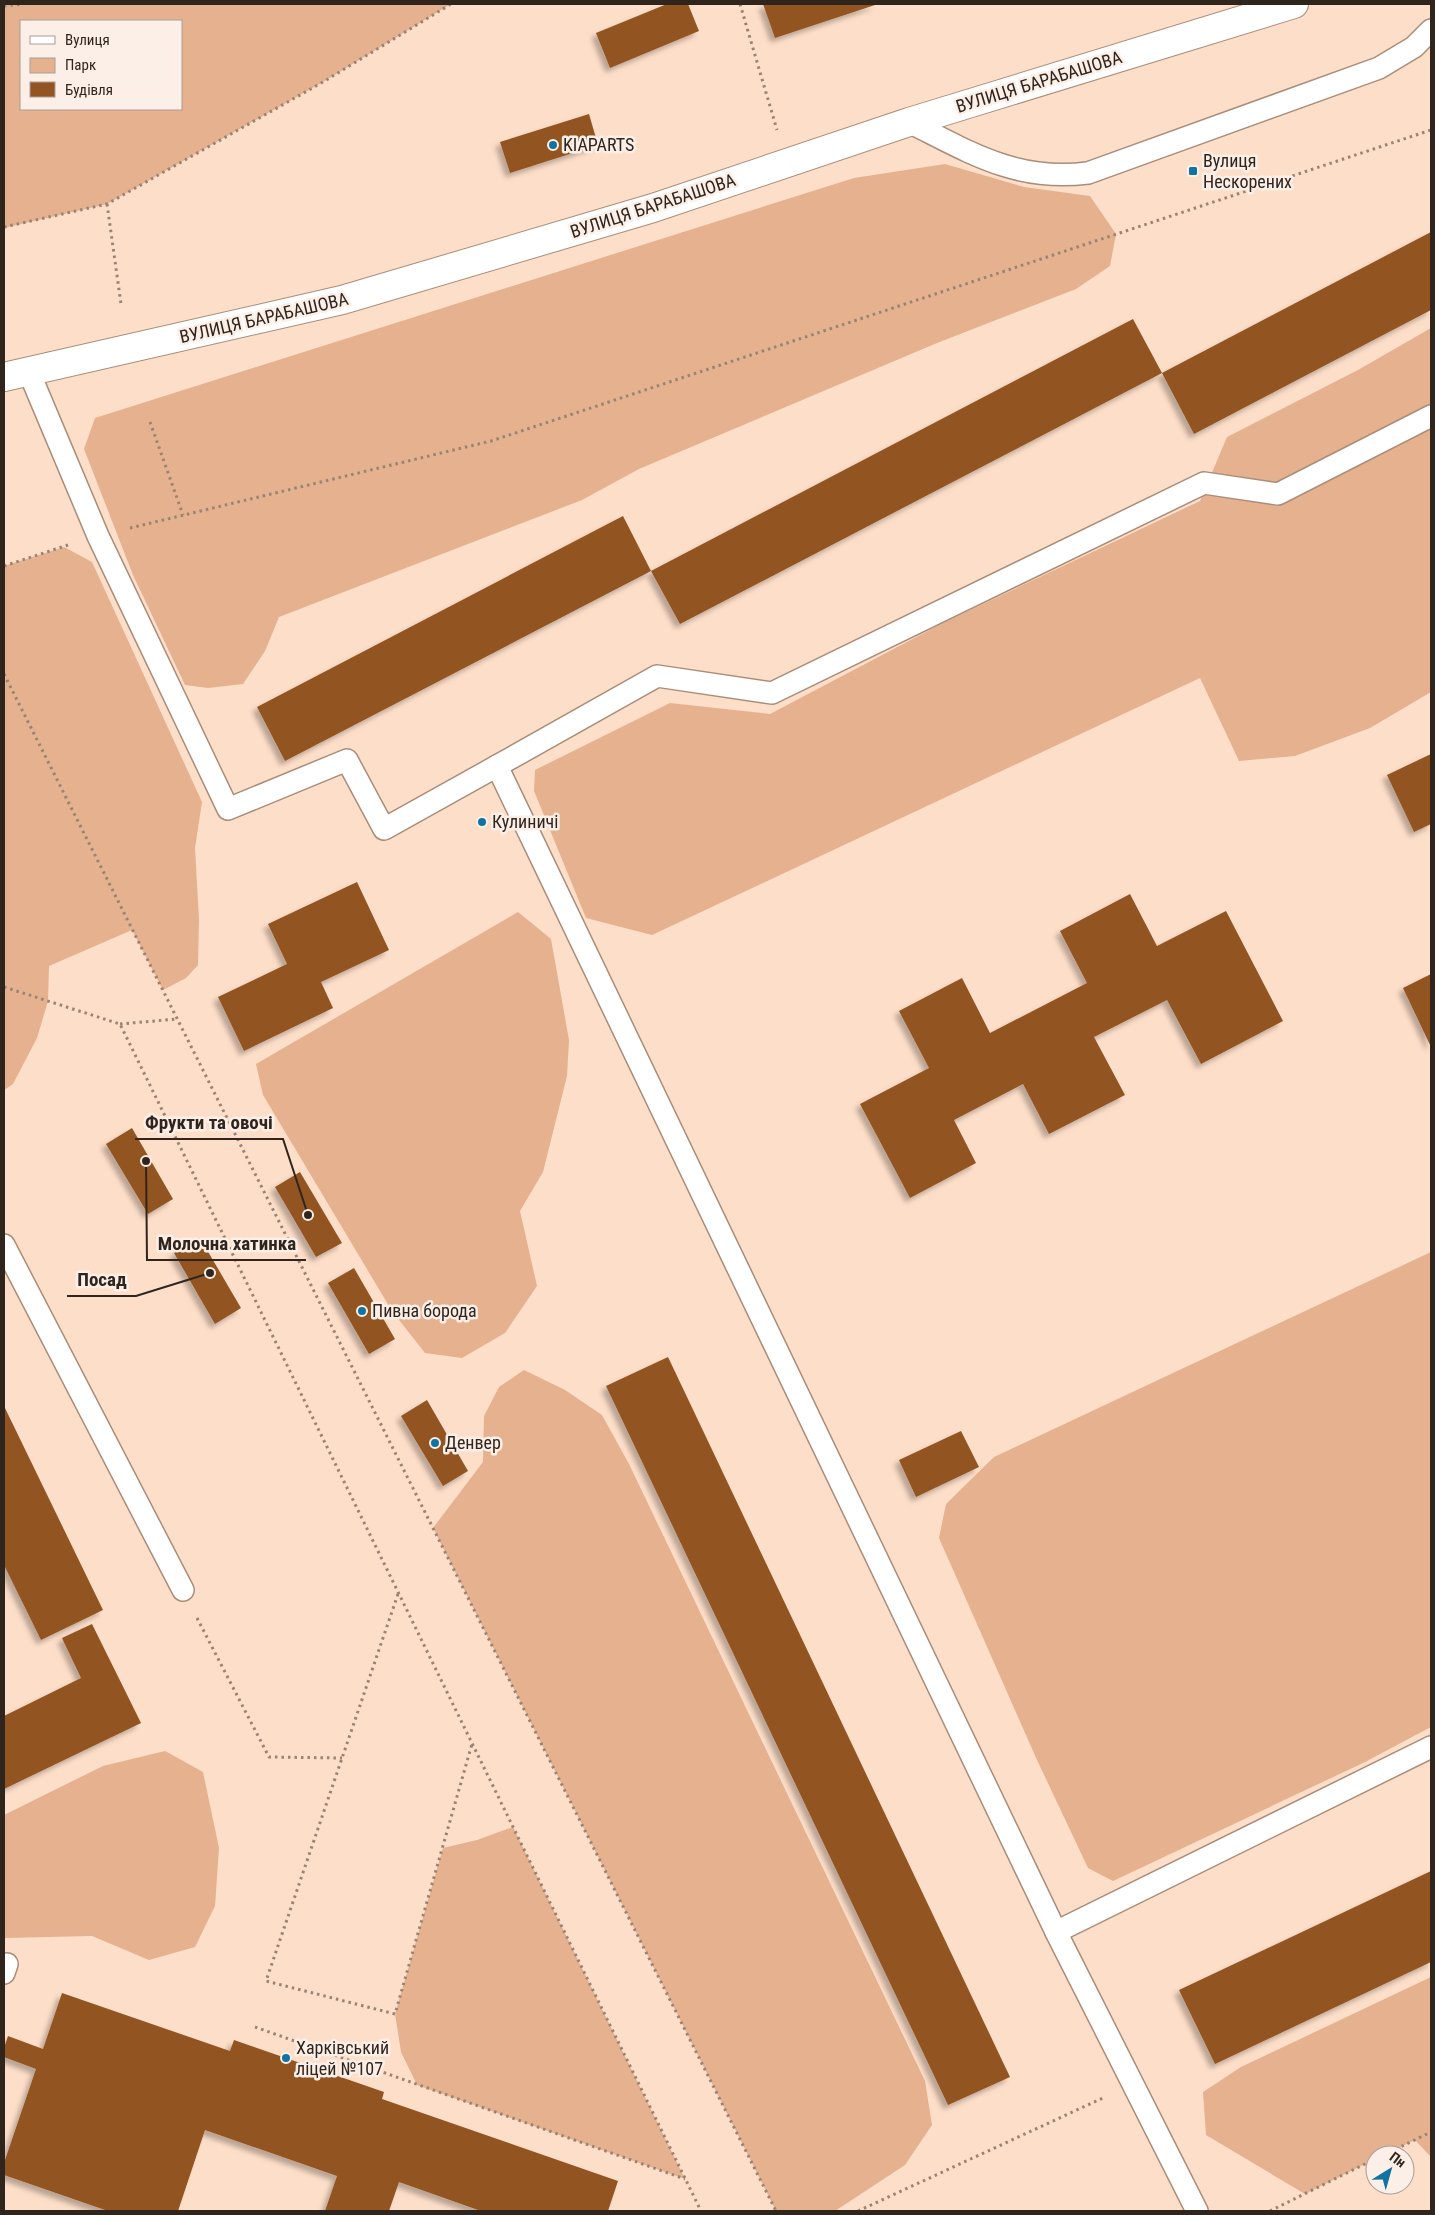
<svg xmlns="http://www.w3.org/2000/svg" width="1435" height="2215" viewBox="0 0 1435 2215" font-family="'Roboto Condensed',sans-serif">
  <defs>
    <filter id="shadow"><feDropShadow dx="-4.5" dy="4.5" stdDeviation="2.5" flood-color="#0004"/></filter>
  </defs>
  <rect width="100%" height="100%" fill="#fddec9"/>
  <!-- green -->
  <g fill="#e5b18e" fill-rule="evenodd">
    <path d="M4 4H451L323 82 107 204 4 228ZM181 21V109H21V21Z"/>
    <polygon points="945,164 1024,187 1090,196 1116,234 1110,266 1076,289 937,343 639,469 582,500 279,617 265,651 243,684 208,688 185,685 133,575 84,449 95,418 854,178"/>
    <polygon points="1431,328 1431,692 1370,728 1295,756 1239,761 1200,678 652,935 586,918 534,791 535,770 670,703 770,714 943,623 1200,501 1227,437 1358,370"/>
    <polygon points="64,547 92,562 202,802 195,848 199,920 198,965 186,978 163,990 132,930 49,966 48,1001 37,1038 13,1084 4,1090 4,566"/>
    <polygon points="518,912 551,939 569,1040 567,1076 543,1172 520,1211 537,1286 505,1333 462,1358 425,1353 392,1311 263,1095 256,1064"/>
    <polygon points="1431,1252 1431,1727 1365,1762 1113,1881 1088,1868 1037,1760 939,1538 946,1504 994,1457"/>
    <polygon points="524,1370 565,1390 602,1415 629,1464 925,2081 932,2125 905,2165 835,2211 776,2211 433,1528 483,1462 484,1416 499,1387"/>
    <polygon points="165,1751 203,1772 219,1848 215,1906 195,1947 149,1960 92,1936 4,1938 4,1815 103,1766"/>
    <polygon points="513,1827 685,2179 417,2085 401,2052 395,2014 443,1848 477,1840"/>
    <polygon points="1431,1977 1431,2157 1415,2140 1384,2155 1375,2155 1375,2159 1305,2194 1206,2135 1203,2092 1241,2067"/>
  </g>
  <!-- building -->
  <g fill="#925422" filter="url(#shadow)">
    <polygon points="667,4 688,4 699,31 610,68 596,33"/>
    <polygon points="763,4 878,4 775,38"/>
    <polygon points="589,114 598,145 510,173 500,142"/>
    <polygon points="1431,232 1431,310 1194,434 1162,373"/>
    <polygon points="1133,319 1162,373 680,624 651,571"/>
    <polygon points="623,516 651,571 285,761 257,707"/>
    <polygon points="1431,754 1431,824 1414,832 1387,775"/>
    <polygon points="357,882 389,950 321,982 333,1008 244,1051 218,997 287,964 268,924"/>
    <polygon points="1130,894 1157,946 1226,911 1283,1021 1201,1064 1167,1000 1094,1037 1125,1095 1049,1134 1023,1084 954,1120 976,1163 910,1198 860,1104 929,1068 899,1011 962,978 990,1033 1087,983 1060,931"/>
    <polygon points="1431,974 1431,1047 1403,988"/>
    <polygon points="132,1128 173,1199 148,1214 106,1144"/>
    <polygon points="300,1172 342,1243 316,1257 275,1187"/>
    <polygon points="200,1238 241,1308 215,1324 174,1253"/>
    <polygon points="354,1268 395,1339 369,1354 328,1283"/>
    <polygon points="668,1357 1010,2077 948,2105 606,1386"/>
    <polygon points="427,1400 468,1471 443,1486 401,1416"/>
    <polygon points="4,1406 103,1610 41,1640 4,1565"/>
    <polygon points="961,1431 979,1467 916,1497 899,1460"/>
    <polygon points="92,1624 141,1723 4,1789 4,1716 81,1678 62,1638"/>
    <polygon points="1431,1871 1431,1962 1215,2064 1179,1990"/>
    <polygon points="62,1993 230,2051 234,2040 384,2092 382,2099 618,2181 608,2211 481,2211 399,2182 389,2211 325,2211 337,2176 205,2130 178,2211 108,2211 4,2175 4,2163 36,2069 4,2057 4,2048 8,2036 43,2049"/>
  </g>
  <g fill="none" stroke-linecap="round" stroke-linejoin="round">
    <!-- lane casing -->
    <g stroke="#a98d79" stroke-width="24">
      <g id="lane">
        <path d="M909 122C971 153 1017 182 1088 173L1379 68 1414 47 1431 30"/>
        <polyline points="29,372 98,536 228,809 347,760 384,829 497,766 1056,1932"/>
        <polyline points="497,766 657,676 772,693 1204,483 1278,494 1431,416"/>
        <polyline points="4,1245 183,1590"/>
        <polyline points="4,1973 7,1964"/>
        <polyline points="1197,2211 1056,1932 1431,1747"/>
      </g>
    </g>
    <!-- secondary casing -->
    <g stroke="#a98d79" stroke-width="30">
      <polyline id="secondary" points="4,377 342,300 653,208 909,122 1294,4"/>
    </g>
    <!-- path -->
    <g stroke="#988374" stroke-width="3" stroke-dasharray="2.5 4" stroke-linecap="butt">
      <polyline points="740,4 777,130"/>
      <polyline points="4,6 23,4"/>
      <polyline points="107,204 121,304"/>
      <polyline points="4,227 107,204 323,82 451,4"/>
      <polyline points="150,422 183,515"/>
      <polyline points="130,528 491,441 1431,130"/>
      <polyline points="4,566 68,545"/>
      <polyline points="4,674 776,2211"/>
      <polyline points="4,987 120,1024 701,2211"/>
      <polyline points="120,1024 177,1019"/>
      <polyline points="398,1594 266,1981 395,2014 472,1744"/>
      <polyline points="197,1618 269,1757 342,1758"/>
      <polyline points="255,2027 685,2179"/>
      <polyline points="1384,2155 1431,2132"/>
      <polyline points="858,2211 1105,2097"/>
      <polyline points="1270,2211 1375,2159"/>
    </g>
    <!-- lane -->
    <use href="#lane" stroke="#fff" stroke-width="21"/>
    <!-- secondary -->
    <use href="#secondary" stroke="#fff" stroke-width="28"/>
  </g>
  <!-- markers -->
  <g fill="#1073a0" stroke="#fcefe7" stroke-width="2">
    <circle cx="553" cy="145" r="5"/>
    <rect x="1188" y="166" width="10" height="10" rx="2.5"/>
    <circle cx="482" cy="822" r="5"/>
    <circle cx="362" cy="1311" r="5"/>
    <circle cx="435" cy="1443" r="5"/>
    <circle cx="286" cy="2058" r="5"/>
  </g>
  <g text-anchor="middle" stroke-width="5" stroke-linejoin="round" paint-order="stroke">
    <!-- street labels -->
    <g font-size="18" fill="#30251d" stroke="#fcefe7">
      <text transform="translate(1039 82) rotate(-17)" y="6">ВУЛИЦЯ БАРАБАШОВА</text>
      <text transform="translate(653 206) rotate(-18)" y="6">ВУЛИЦЯ БАРАБАШОВА</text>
      <text transform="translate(264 318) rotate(-13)" y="6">ВУЛИЦЯ БАРАБАШОВА</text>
    </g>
    <!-- poi labels -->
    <g font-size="18" fill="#30251d" stroke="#fcefe7" text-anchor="start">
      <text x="563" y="151">KIAPARTS</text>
      <text x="1203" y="167">Вулиця<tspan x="1203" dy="21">Нескорених</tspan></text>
      <text x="492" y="828">Кулиничі</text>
      <text x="372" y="1317">Пивна борода</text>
      <text x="445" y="1449">Денвер</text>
      <text x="296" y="2054">Харківський<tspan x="296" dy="21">ліцей №107</tspan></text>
    </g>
  </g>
  <!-- callouts -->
  <path fill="none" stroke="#30251d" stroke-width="2" d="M308 1215L283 1139H135M146 1161L147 1260H306M210 1273L136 1296H67"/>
  <g fill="#30251d" stroke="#fcefe7" stroke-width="2">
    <circle cx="308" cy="1215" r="5"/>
    <circle cx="146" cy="1161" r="5"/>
    <circle cx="210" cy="1273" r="5"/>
  </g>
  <g font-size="19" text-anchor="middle" font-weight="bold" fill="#30251d" stroke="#fcefe7" stroke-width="5" stroke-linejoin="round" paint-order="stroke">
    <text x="209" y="1129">Фрукти та овочі</text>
    <text x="227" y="1250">Молочна хатинка</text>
    <text x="102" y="1286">Посад</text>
  </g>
  <!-- border -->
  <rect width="1435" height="2215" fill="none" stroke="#30251d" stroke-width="10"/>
  <!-- legend -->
  <rect x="20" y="20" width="162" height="90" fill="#fcefe7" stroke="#aa9e96"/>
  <rect x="30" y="36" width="25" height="8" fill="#ffffff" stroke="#aa9e96"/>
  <text x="65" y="45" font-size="15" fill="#30251d">Вулиця</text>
  <rect x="30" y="58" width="25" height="15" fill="#e5b18e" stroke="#aa9e96"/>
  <text x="65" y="70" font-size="15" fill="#30251d">Парк</text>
  <rect x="30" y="82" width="25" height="15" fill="#925422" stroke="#aa9e96"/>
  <text x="65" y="95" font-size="15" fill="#30251d">Будівля</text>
  <!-- north arrow -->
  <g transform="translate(1390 2170) rotate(37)"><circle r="24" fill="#fcefe7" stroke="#aa9e96"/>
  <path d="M0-4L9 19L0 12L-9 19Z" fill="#1073a0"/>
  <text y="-8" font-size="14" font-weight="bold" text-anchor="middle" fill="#30251d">Пн</text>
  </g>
</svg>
